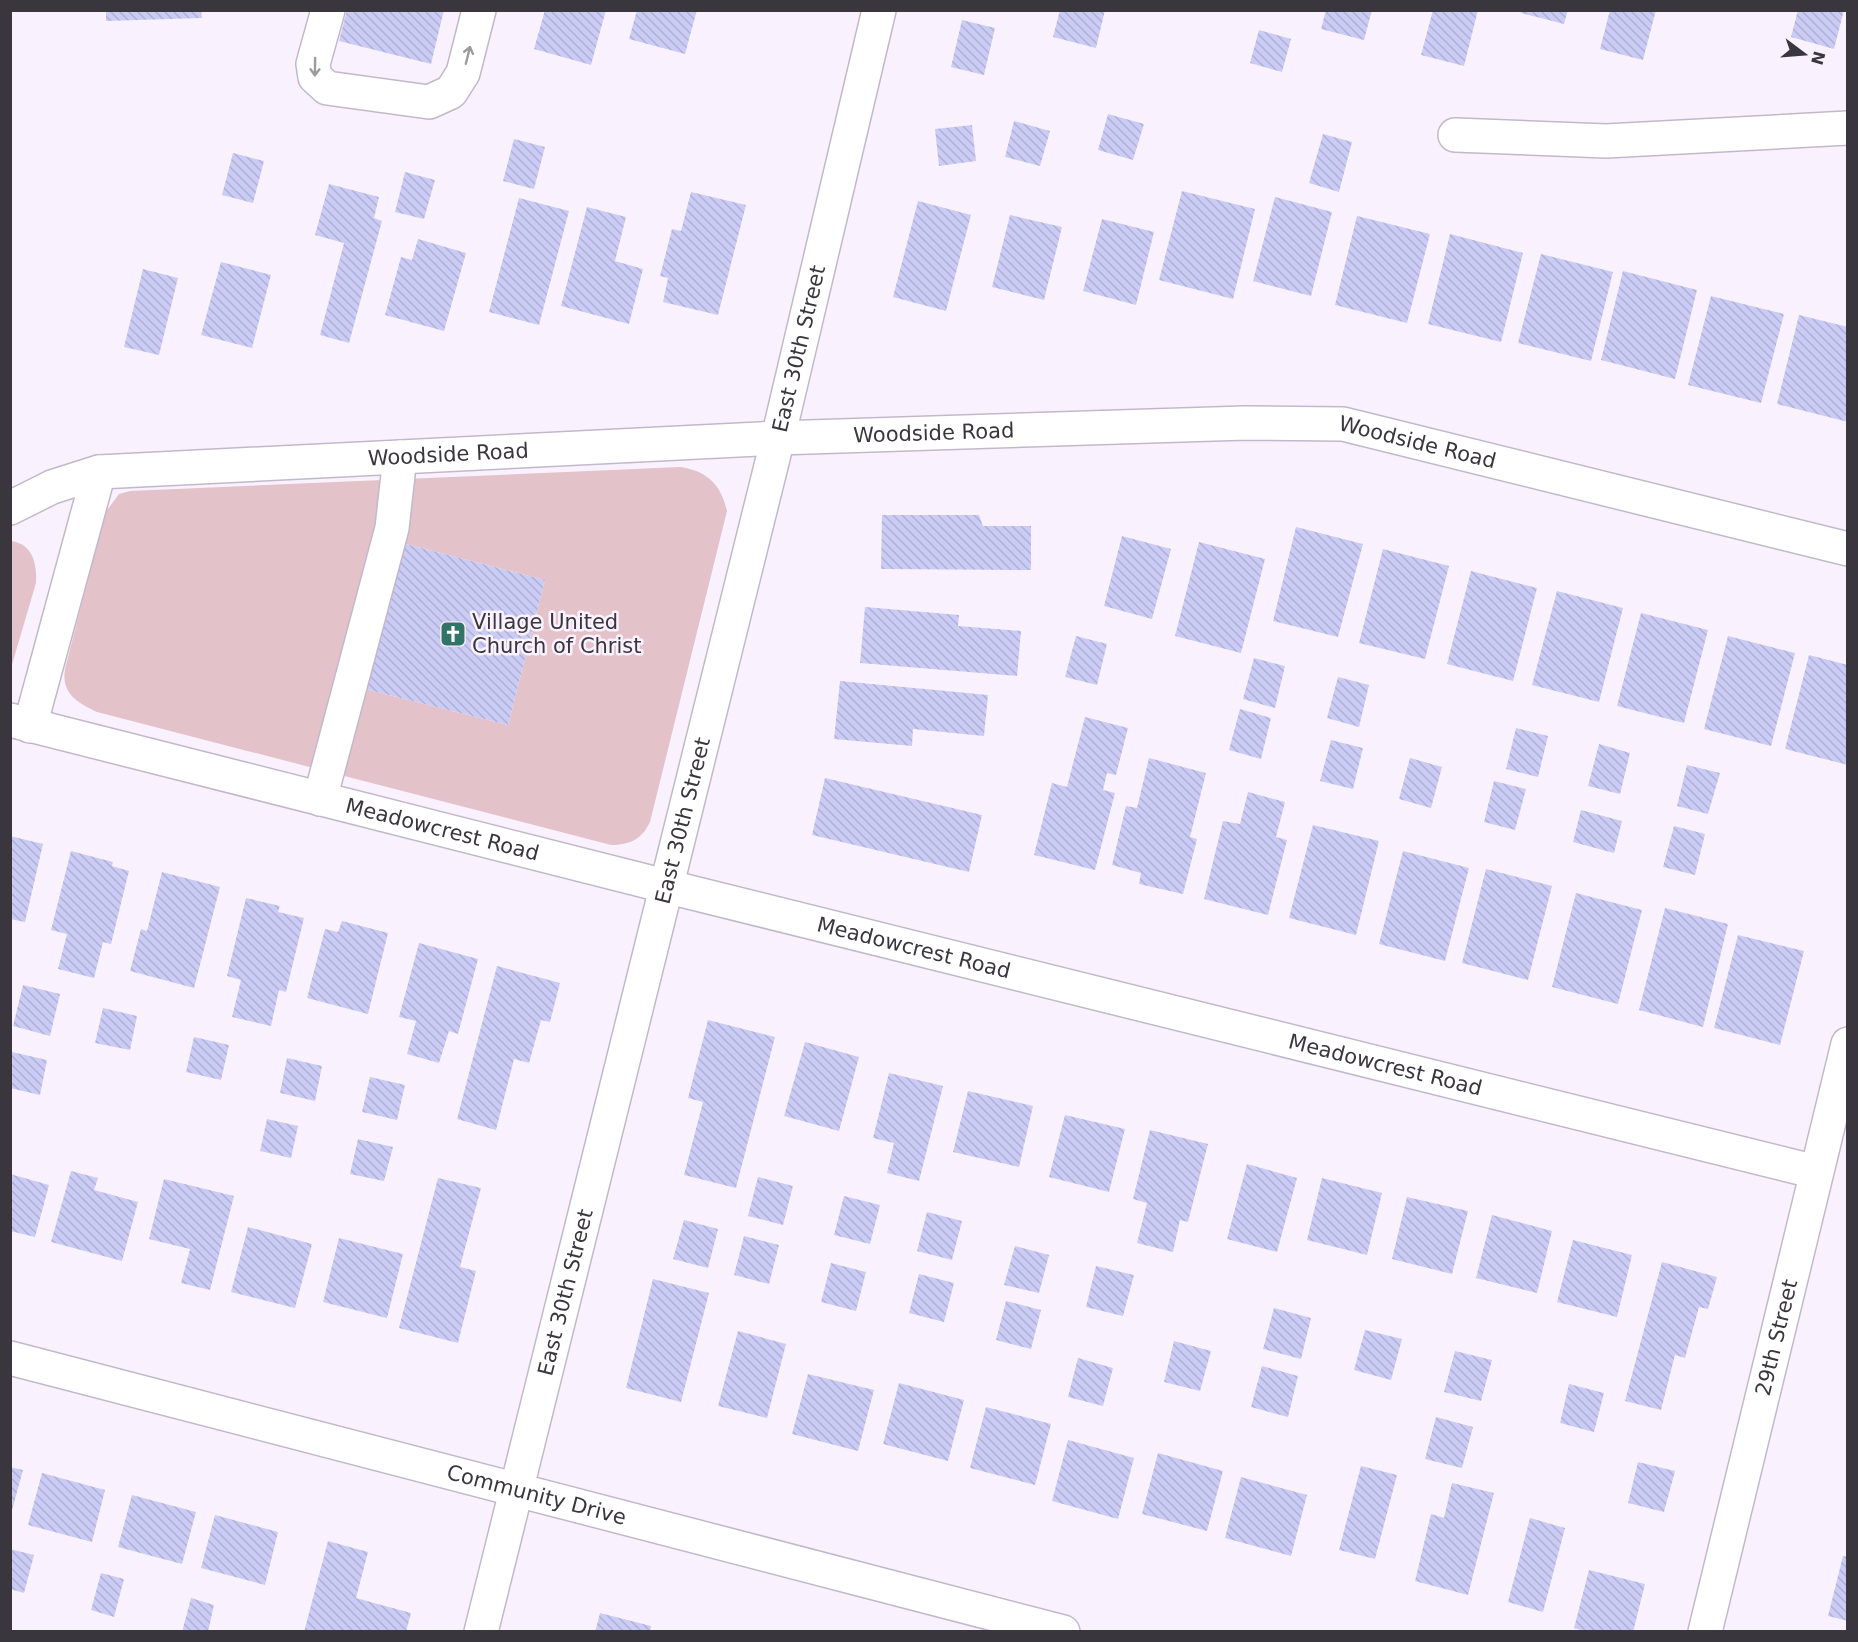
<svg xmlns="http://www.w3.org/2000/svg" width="1858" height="1642" viewBox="0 0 1858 1642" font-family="'DejaVu Sans',sans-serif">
  <defs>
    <pattern id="building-back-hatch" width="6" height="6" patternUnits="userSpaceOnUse" patternTransform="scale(1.5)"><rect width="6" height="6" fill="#cbccf5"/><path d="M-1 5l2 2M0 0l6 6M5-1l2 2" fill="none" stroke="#afb0d3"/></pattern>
  </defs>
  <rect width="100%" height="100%" fill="#f9f2fe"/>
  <!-- green -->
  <g fill="#e4c2ca" fill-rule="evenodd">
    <path d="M680 467C708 471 721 485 727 511L650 822C642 839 630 845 611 845L97 712C77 703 61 693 65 669L105 513 119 494 130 491ZM398 542 545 580 508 725 361 688Z"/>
    <path d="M11 541C33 544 37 564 36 583L11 668Z"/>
  </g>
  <!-- building -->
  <g fill="url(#building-back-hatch)">
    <polygon points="106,10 201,10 202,18 106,21"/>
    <polygon points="347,10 444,10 431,64 339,41"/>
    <polygon points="545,10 606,10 591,65 534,49"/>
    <polygon points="637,10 697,10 685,54 629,39"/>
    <polygon points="1060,10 1105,10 1096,48 1053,37"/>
    <polygon points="1326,10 1372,10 1364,40 1321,29"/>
    <polygon points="1433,10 1478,10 1464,66 1421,55"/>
    <polygon points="1522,10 1568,10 1564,24 1521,13"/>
    <polygon points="1610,10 1656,10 1643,60 1600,49"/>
    <polygon points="1798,10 1844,10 1834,49 1791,37"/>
    <polygon points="962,20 995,28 984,75 951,67"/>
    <polygon points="1259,30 1291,39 1282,72 1250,63"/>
    <polygon points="1108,114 1144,124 1133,160 1098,150"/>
    <polygon points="1014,121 1050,131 1040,166 1005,157"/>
    <polygon points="972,125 976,161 939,166 935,129"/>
    <polygon points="1323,134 1352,142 1339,192 1309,183"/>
    <polygon points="514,139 545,147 534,189 503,181"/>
    <polygon points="233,153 264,161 253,203 222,195"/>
    <polygon points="405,172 435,180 424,219 395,212"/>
    <polygon points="329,184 379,197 374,218 382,221 349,343 320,335 344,243 315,235"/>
    <polygon points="1182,191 1255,209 1233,299 1159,280"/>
    <polygon points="691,192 746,205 718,315 663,302 668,278 660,276 672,229 681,231"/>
    <polygon points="1275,197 1332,212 1311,296 1253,281"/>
    <polygon points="519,198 569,211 539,325 489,312"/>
    <polygon points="918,201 971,215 946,311 893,297"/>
    <polygon points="587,207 626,217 615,261 643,269 629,324 561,306"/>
    <polygon points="1010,215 1062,227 1044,300 992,287"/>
    <polygon points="1357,216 1430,234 1407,323 1335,305"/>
    <polygon points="1102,219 1154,232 1136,305 1083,291"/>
    <polygon points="1450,234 1523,253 1501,342 1428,324"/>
    <polygon points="418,239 466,253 444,331 385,315 401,257 412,260"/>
    <polygon points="1541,254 1613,272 1591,361 1518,343"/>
    <polygon points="221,262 271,275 252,348 201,335"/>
    <polygon points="143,269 178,278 159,355 124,347"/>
    <polygon points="1623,271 1697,290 1675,379 1601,360"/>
    <polygon points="1711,296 1784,314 1761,403 1688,385"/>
    <polygon points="1799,315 1848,327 1848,422 1777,404"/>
    <polygon points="882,515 979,515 983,526 1031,526 1031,570 881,569"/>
    <polygon points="1296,527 1363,544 1338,637 1273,621"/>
    <polygon points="1122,536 1171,549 1152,619 1104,606"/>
    <polygon points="398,542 545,580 508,725 361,688"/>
    <polygon points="1199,542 1265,559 1241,653 1175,636"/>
    <polygon points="1383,549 1449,566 1425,659 1359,643"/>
    <polygon points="1471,571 1537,588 1513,681 1447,664"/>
    <polygon points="1557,591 1623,608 1599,702 1532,685"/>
    <polygon points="865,607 959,615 958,626 1021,631 1017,676 860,663"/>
    <polygon points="1641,613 1708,630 1684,723 1617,706"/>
    <polygon points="1076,636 1107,644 1097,685 1065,677"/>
    <polygon points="1728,636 1795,653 1771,746 1704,729"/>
    <polygon points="1809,655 1848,665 1848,765 1785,749"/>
    <polygon points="1254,658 1285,666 1275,708 1243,699"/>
    <polygon points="1338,677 1369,685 1359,727 1327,718"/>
    <polygon points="840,681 988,695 984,736 913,729 912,746 834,739"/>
    <polygon points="1240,709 1271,718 1261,759 1229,750"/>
    <polygon points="1085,717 1128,728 1116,775 1107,773 1103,790 1115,793 1095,870 1034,855 1052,783 1067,787"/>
    <polygon points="1516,728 1548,736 1538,777 1506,769"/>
    <polygon points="1331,740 1363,748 1353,789 1320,781"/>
    <polygon points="1599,744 1630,753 1620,794 1588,786"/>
    <polygon points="1149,758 1206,773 1190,837 1197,839 1183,894 1139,884 1141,873 1112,865 1126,806 1137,808"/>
    <polygon points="1410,758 1442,767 1431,808 1399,799"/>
    <polygon points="1687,765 1720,773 1708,814 1677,806"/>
    <polygon points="825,778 982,815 969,872 812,835"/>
    <polygon points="1494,781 1526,789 1515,830 1484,822"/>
    <polygon points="1248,792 1285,802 1276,837 1287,840 1268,915 1204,899 1223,821 1240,824"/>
    <polygon points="1581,810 1622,821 1614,853 1573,842"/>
    <polygon points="1313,825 1379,841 1356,935 1289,918"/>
    <polygon points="1674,826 1705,834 1695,875 1663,867"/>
    <polygon points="10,836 43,844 25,922 10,919"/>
    <polygon points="71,851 113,862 112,866 129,871 111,944 103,942 94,978 58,969 67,934 51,930"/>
    <polygon points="1403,851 1469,868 1445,961 1379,944"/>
    <polygon points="1486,869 1552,886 1528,980 1462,963"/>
    <polygon points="162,872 220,887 194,988 130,971 141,929 147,931"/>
    <polygon points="1576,893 1642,910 1618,1004 1552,987"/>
    <polygon points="246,898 280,906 278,912 304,918 286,992 279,990 271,1026 232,1017 241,980 227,976"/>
    <polygon points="1665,908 1728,924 1703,1027 1639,1010"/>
    <polygon points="342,921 388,933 368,1014 307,998 325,929 338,932"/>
    <polygon points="1738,935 1804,951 1780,1045 1714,1028"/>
    <polygon points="419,943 478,959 458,1034 449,1031 439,1063 407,1054 416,1021 399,1017"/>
    <polygon points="497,966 560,983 550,1022 541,1020 529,1063 514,1059 496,1130 457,1119"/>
    <polygon points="23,985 60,994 50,1036 13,1026"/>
    <polygon points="103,1008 137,1016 130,1050 95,1043"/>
    <polygon points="708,1020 775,1037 736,1188 684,1175 703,1102 688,1098"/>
    <polygon points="194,1037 229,1045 221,1080 186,1072"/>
    <polygon points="805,1042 859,1057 839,1131 784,1116"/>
    <polygon points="12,1052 47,1060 40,1095 10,1088"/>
    <polygon points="287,1058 322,1066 315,1101 280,1093"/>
    <polygon points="889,1073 943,1086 919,1181 887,1173 894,1143 873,1138"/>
    <polygon points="370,1077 405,1085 397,1120 362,1112"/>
    <polygon points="968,1091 1033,1106 1019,1167 953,1152"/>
    <polygon points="1065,1115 1125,1129 1109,1192 1049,1177"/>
    <polygon points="267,1119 298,1126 291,1158 260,1151"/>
    <polygon points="1150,1130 1208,1144 1188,1222 1180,1220 1173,1252 1137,1243 1147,1203 1133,1199"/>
    <polygon points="358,1139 393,1147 384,1181 350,1174"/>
    <polygon points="1247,1164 1297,1178 1277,1252 1227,1239"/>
    <polygon points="71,1171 98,1178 94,1190 138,1202 122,1261 51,1242"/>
    <polygon points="10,1174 49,1185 35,1237 10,1231"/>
    <polygon points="758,1177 793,1186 783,1225 748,1216"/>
    <polygon points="438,1178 481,1188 460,1267 476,1271 458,1343 399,1328"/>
    <polygon points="1322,1178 1382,1193 1367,1255 1307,1240"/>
    <polygon points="164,1179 234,1196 210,1290 181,1283 190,1249 149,1239"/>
    <polygon points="844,1196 880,1205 870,1244 834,1235"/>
    <polygon points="1407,1197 1468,1211 1452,1274 1392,1259"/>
    <polygon points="927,1212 962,1221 952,1260 917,1251"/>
    <polygon points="1492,1215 1552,1231 1537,1293 1476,1278"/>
    <polygon points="684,1220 718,1229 708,1268 673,1259"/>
    <polygon points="248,1227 312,1244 295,1308 231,1292"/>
    <polygon points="744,1236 779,1245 769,1284 734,1275"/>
    <polygon points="339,1238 403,1254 387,1318 323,1302"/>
    <polygon points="1573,1240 1632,1255 1617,1317 1557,1302"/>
    <polygon points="1015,1246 1049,1255 1039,1293 1004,1285"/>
    <polygon points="1662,1262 1717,1277 1708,1309 1699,1307 1685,1358 1675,1355 1661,1410 1625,1401"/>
    <polygon points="831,1263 866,1272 856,1311 821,1302"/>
    <polygon points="1096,1266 1134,1275 1123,1316 1086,1307"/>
    <polygon points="919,1274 954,1283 944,1322 909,1313"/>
    <polygon points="653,1279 709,1293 681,1402 626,1388"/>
    <polygon points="1006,1301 1041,1310 1031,1349 996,1340"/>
    <polygon points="1274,1308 1311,1318 1301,1359 1263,1349"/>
    <polygon points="1365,1330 1402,1339 1391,1380 1354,1370"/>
    <polygon points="738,1331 786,1344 767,1418 718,1406"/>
    <polygon points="1174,1341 1211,1351 1200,1391 1164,1382"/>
    <polygon points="1455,1351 1492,1360 1481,1401 1444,1392"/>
    <polygon points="1078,1358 1113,1368 1103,1406 1068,1397"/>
    <polygon points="1262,1366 1298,1376 1288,1417 1251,1407"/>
    <polygon points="808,1374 874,1390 858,1451 792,1434"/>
    <polygon points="899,1383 964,1400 948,1461 883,1444"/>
    <polygon points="1569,1384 1604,1393 1594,1432 1560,1423"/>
    <polygon points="986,1407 1051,1424 1035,1485 970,1468"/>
    <polygon points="1436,1417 1473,1427 1462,1468 1425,1459"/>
    <polygon points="1068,1440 1134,1458 1118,1519 1052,1501"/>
    <polygon points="1158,1453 1223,1471 1207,1531 1142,1514"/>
    <polygon points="1638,1462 1675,1471 1664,1512 1628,1503"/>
    <polygon points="1361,1466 1397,1475 1375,1559 1339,1550"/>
    <polygon points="10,1467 23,1470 11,1514 10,1514"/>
    <polygon points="42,1473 105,1490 92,1542 28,1525"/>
    <polygon points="1241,1477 1307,1495 1291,1556 1225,1538"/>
    <polygon points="1452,1483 1494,1493 1468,1595 1415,1581 1431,1514 1444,1518"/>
    <polygon points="132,1495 196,1512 182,1564 118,1547"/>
    <polygon points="215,1515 278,1532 265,1585 201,1568"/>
    <polygon points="1530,1518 1565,1528 1543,1612 1508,1602"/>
    <polygon points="328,1541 368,1552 356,1598 411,1613 406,1632 304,1632"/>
    <polygon points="10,1549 34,1555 24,1593 10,1589"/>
    <polygon points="1843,1556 1848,1557 1848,1621 1828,1616"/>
    <polygon points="1589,1570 1645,1584 1633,1632 1587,1632 1574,1628"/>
    <polygon points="101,1573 124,1579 114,1617 91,1610"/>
    <polygon points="191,1598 214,1605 208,1632 182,1632"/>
    <polygon points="600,1613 651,1626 650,1632 595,1632"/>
  </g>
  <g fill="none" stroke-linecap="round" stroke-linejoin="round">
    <!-- minor casing -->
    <g stroke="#c3b8cb" stroke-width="36">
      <g id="minor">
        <polyline points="328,10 313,64 315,77 327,88 429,102 451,92 463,73 479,10"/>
        <polyline points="1455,135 1606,141 1848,128"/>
        <path id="s1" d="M10 508 52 487 99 472 778 438 1245 423 1343 424 1848 549"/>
        <path id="s2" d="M10 720 665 886 1816 1172"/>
        <polyline points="30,726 99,472"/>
        <polyline points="320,799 392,528 400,457"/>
        <path id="s3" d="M10 1358 1063 1632"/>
        <path id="s4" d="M481 1632 778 438 879 10"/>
        <path id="s5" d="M1705 1632 1848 1044"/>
      </g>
    </g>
    <!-- minor -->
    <use href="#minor" stroke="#fff" stroke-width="33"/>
  </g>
  <!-- one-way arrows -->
  <defs><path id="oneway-shaft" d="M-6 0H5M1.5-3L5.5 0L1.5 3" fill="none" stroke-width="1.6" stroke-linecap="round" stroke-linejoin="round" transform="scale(1.5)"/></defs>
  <g stroke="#9c9a9e">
    <use href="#oneway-shaft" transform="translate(468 55) rotate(-76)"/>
    <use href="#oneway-shaft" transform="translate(315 67) rotate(91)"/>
  </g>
  <!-- icons -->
  <defs>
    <g id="church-square" transform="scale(1.35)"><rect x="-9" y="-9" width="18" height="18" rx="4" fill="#307467" stroke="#f9f2fe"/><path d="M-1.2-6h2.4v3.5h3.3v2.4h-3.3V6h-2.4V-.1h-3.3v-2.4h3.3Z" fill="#fff"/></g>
  </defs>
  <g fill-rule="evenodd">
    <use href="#church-square" x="453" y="634"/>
  </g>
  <g text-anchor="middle" stroke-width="5" stroke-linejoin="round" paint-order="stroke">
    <!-- street labels -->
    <g font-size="21" fill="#3a363d" stroke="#f9f2fe">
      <text dy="7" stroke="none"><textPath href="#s4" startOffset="1322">East 30th Street</textPath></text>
      <text dy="7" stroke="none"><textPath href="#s1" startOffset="932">Woodside Road</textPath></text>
      <text dy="7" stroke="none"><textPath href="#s1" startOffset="1418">Woodside Road</textPath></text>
      <text dy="7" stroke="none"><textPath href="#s1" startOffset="446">Woodside Road</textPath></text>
      <text dy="7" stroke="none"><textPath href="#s4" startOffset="836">East 30th Street</textPath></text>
      <text dy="7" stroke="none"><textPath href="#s2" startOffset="446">Meadowcrest Road</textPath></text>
      <text dy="7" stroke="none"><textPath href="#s2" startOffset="932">Meadowcrest Road</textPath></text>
      <text dy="7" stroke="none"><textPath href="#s2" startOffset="1418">Meadowcrest Road</textPath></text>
      <text dy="7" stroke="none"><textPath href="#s4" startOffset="350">East 30th Street</textPath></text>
      <text dy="7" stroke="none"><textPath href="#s5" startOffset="303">29th Street</textPath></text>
      <text dy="7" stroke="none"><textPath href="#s3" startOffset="544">Community Drive</textPath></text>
    </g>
    <!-- poi labels -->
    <g font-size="21" fill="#3a363d" stroke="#f9f2fe" text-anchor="start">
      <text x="472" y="629">Village United<tspan x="472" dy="24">Church of Christ</tspan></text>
    </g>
  </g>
  <!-- border -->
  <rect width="1858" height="1642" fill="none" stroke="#3a363d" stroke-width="24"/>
  <!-- north arrow -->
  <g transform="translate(1804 54) rotate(106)" stroke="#f9f2fe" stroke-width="4.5" paint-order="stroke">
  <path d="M0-4.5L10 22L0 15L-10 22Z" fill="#3a363d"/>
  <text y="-9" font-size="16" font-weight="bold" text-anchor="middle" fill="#3a363d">N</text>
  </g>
</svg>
